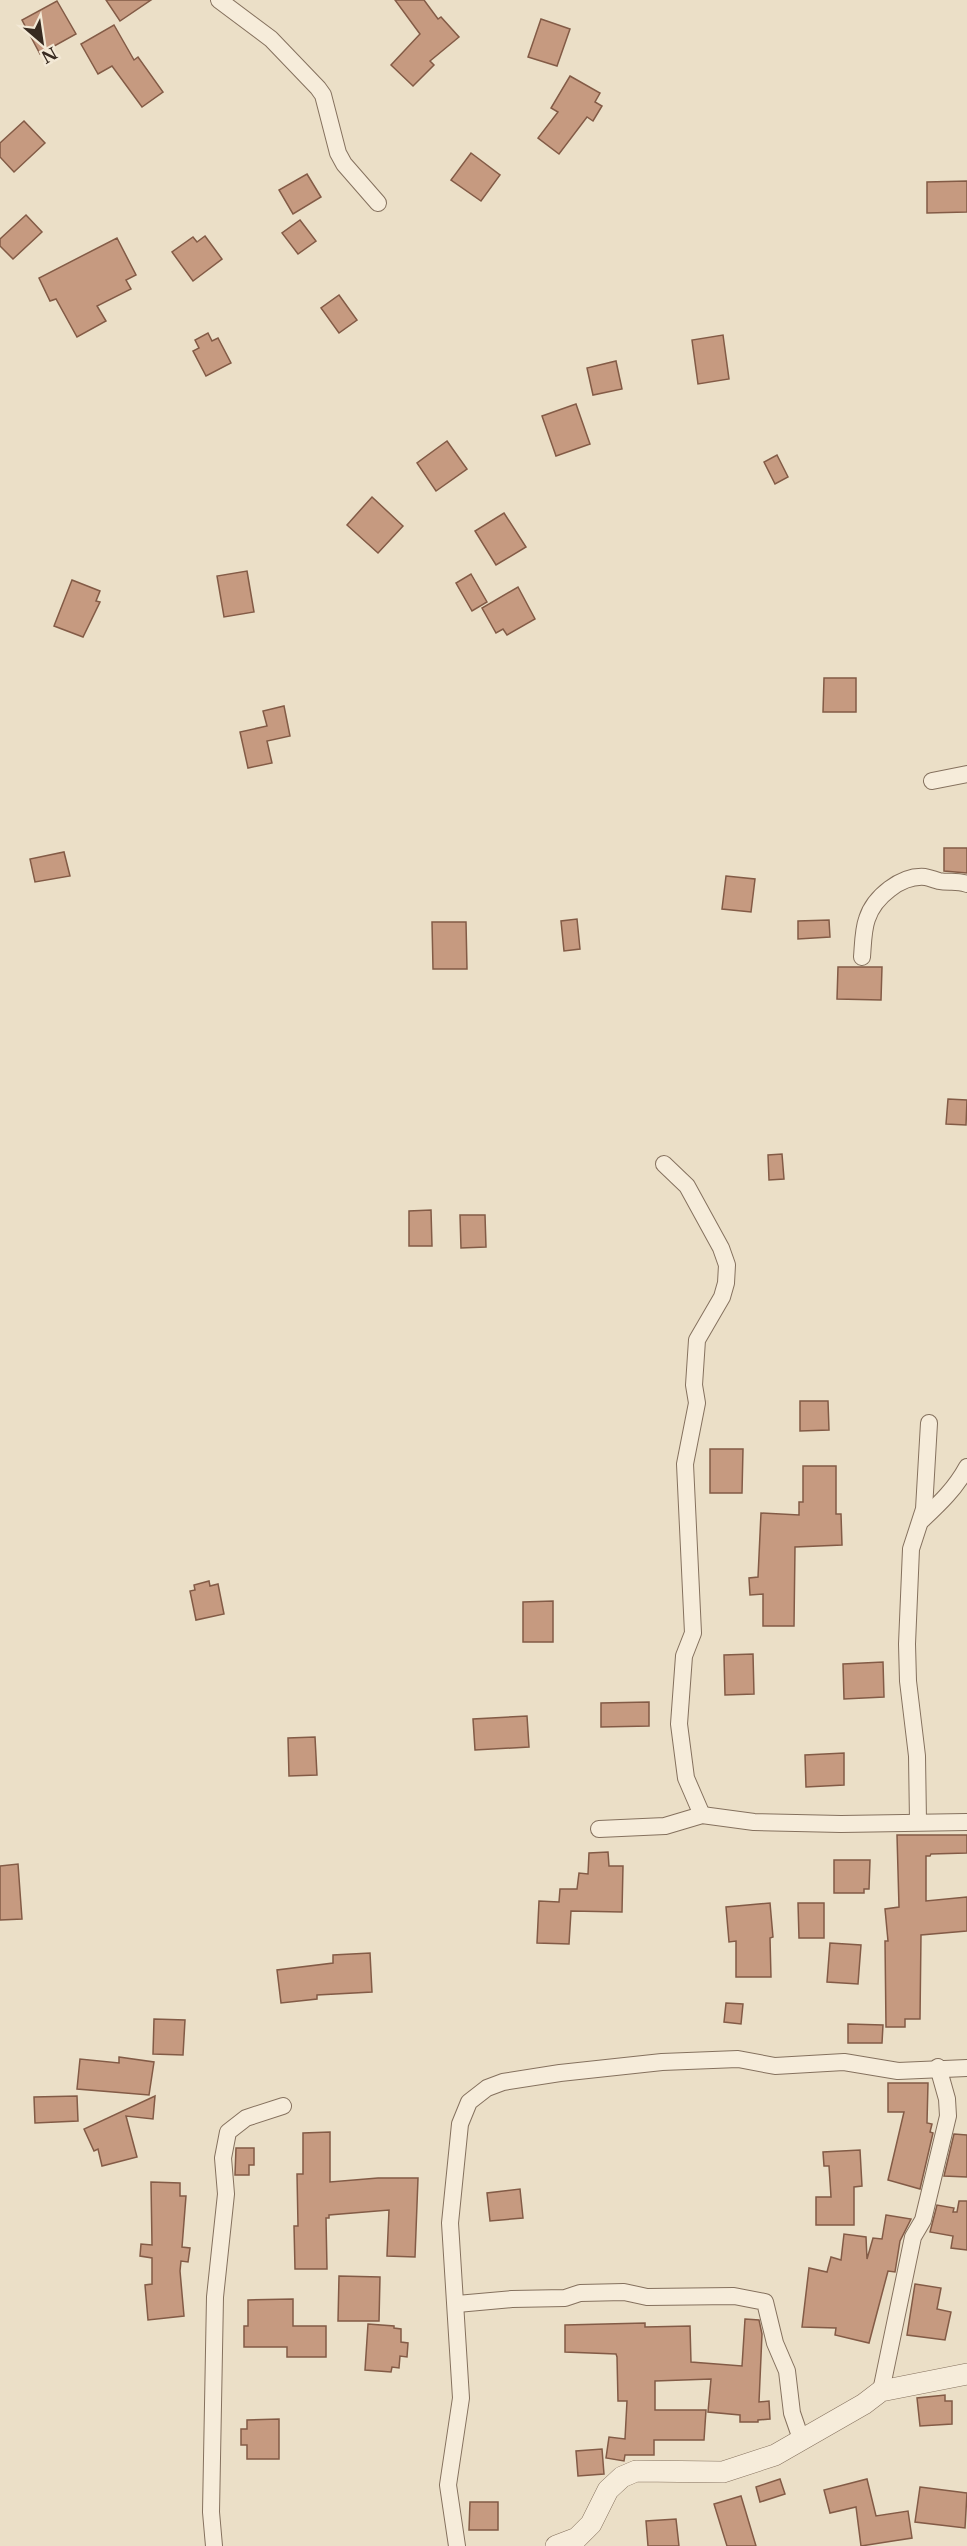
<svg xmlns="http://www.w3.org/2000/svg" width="967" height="2546" viewBox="0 0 967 2546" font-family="'Libre Baskerville',serif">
  <rect width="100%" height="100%" fill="#ebdfc7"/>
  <!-- building -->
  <g fill="#c69a80" stroke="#835b46" stroke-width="1.5">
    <polygon points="106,0 151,0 120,21"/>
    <polygon points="395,0 424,0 438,19 441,17 459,37 430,61 434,65 413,86 391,65 420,34"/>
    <polygon points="57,1 76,34 40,54 22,20"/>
    <polygon points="541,19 570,29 557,66 528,57"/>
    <polygon points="114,25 134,60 138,57 163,92 142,107 112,66 98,74 81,44"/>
    <polygon points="570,76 600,93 595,102 602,106 593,121 587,117 559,154 538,138 558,112 551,108"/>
    <polygon points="24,121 45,143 14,172 0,157 0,143"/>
    <polygon points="471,153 500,175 481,201 451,180"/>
    <polygon points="307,174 321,197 293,214 279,190"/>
    <polygon points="967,181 967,212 927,213 927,182"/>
    <polygon points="26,215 42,232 13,259 0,246 0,239"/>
    <polygon points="300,220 316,241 298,254 282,233"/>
    <polygon points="205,236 222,259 193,281 172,252 193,237 197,242"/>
    <polygon points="117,238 136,275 126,280 131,289 97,306 106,321 77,337 56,299 50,301 39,278"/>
    <polygon points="339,295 357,320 339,333 321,308"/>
    <polygon points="208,333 212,341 218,338 231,363 206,376 193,351 199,348 195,340"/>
    <polygon points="723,335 729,379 698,384 692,340"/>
    <polygon points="616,361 622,389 593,395 587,368"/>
    <polygon points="576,404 590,444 556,456 542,416"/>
    <polygon points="447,441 467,469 436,491 417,463"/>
    <polygon points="777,455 788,477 775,484 764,462"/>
    <polygon points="372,497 403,526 378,553 347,525"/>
    <polygon points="504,513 526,547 496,565 475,531"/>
    <polygon points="247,571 254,612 224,617 217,576"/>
    <polygon points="471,574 487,602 472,611 456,583"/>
    <polygon points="72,580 100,591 96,601 100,602 83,637 54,626"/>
    <polygon points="518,587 535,619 507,635 503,629 496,633 482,608"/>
    <polygon points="824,678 856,678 856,712 823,712"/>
    <polygon points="284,706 290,736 267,741 272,763 248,768 240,732 267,726 263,711"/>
    <polygon points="944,848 967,848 967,873 944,871"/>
    <polygon points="64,852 70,876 35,882 30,859"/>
    <polygon points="726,876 755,879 751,912 722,909"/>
    <polygon points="577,919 580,949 564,951 561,921"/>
    <polygon points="829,920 830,937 798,939 798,921"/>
    <polygon points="432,922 466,922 467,969 433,969"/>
    <polygon points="838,967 882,967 881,1000 837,999"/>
    <polygon points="948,1099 967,1100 966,1125 946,1124"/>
    <polygon points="782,1154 784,1179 769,1180 768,1155"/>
    <polygon points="431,1210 432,1246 409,1246 409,1211"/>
    <polygon points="460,1215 485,1215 486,1247 461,1248"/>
    <polygon points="800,1401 828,1401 829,1430 800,1431"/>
    <polygon points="710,1449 743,1449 742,1493 710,1493"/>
    <polygon points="803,1466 836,1466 836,1514 841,1514 842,1545 795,1547 794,1626 763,1626 763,1594 750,1595 749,1578 758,1577 761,1513 799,1515 799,1502 803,1502"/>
    <polygon points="209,1581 210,1586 218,1584 224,1614 196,1620 190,1591 195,1590 194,1585"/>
    <polygon points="553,1601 553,1642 523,1642 523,1602"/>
    <polygon points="753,1654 754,1694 725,1695 724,1655"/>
    <polygon points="883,1662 884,1697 844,1699 843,1664"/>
    <polygon points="649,1702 649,1726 601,1727 601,1703"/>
    <polygon points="527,1716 529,1747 475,1750 473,1719"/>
    <polygon points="315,1737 317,1775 289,1776 288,1738"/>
    <polygon points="844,1753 844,1785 806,1787 805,1755"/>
    <polygon points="897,1835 967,1835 967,1853 931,1854 930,1856 926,1856 926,1901 967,1897 967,1931 921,1935 920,2019 905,2019 905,2027 886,2027 885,1941 888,1941 885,1909 899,1907"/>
    <polygon points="608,1852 609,1866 623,1866 622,1912 571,1911 569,1944 537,1943 539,1901 559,1902 560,1889 577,1889 579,1873 588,1874 589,1853"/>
    <polygon points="834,1860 870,1860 869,1889 864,1889 864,1893 834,1893"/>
    <polygon points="18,1864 22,1919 0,1920 0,1866"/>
    <polygon points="770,1903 773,1937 770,1938 771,1977 736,1977 736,1941 729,1942 726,1907"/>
    <polygon points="798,1903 824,1903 824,1938 799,1938"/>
    <polygon points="830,1943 861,1945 858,1984 827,1982"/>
    <polygon points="370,1953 372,1992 317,1995 317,1999 281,2003 277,1970 333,1963 333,1955"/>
    <polygon points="726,2003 743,2004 741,2024 724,2022"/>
    <polygon points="154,2019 185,2020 183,2055 153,2054"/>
    <polygon points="848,2024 883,2025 882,2043 848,2043"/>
    <polygon points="119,2057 154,2062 149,2095 77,2089 80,2059 119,2063"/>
    <polygon points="888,2083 928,2083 927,2123 932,2124 930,2132 933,2133 920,2189 888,2180 904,2112 888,2112"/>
    <polygon points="77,2096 78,2121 35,2123 34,2097"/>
    <polygon points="155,2096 153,2119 126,2116 137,2157 102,2166 98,2149 94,2151 84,2129"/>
    <polygon points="330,2132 330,2182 378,2178 418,2178 415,2257 387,2256 389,2210 329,2215 329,2218 326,2218 327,2269 295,2269 294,2226 298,2226 297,2174 303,2174 303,2133"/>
    <polygon points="954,2134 967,2135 967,2177 944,2176"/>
    <polygon points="236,2148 254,2148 254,2165 249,2165 249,2175 235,2175"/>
    <polygon points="860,2150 862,2186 854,2187 854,2225 816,2225 816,2197 831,2197 829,2166 824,2166 823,2152"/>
    <polygon points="151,2182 180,2183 180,2196 186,2196 182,2247 190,2248 188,2262 181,2261 180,2271 184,2316 148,2320 145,2285 152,2284 152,2258 140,2256 141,2244 152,2245"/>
    <polygon points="520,2189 523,2218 490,2221 487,2193"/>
    <polygon points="959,2201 967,2201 967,2250 951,2248 953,2236 930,2232 937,2205 954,2208 953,2212 957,2212"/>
    <polygon points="886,2215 911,2219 900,2241 895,2272 888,2271 869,2343 835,2335 836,2328 802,2327 809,2268 827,2272 831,2257 841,2260 844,2234 866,2237 867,2259 873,2238 882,2239"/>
    <polygon points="339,2276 380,2277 379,2321 338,2321"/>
    <polygon points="915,2284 941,2288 937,2309 951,2312 945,2340 907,2335"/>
    <polygon points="293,2299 293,2326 326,2326 326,2357 287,2357 287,2347 244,2347 244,2326 248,2326 248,2300"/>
    <polygon points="745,2319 759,2320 762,2334 759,2402 769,2401 770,2419 758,2420 758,2422 740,2422 740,2415 708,2412 711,2379 655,2381 655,2410 706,2410 704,2440 654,2440 654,2455 625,2455 624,2461 606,2458 609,2437 625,2439 627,2401 618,2401 617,2357 616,2354 565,2352 565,2325 645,2323 645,2327 690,2326 691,2362 742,2366"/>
    <polygon points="368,2324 394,2326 394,2328 401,2329 401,2342 408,2343 407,2357 400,2356 399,2368 392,2367 391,2372 365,2370"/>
    <polygon points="945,2395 945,2401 952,2401 952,2424 920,2426 917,2398"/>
    <polygon points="279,2419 279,2459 247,2459 247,2445 241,2445 241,2429 247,2429 247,2420"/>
    <polygon points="602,2449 604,2474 578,2476 576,2451"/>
    <polygon points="780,2479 785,2494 760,2502 756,2487"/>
    <polygon points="867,2479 876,2516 908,2511 912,2538 861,2546 856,2507 830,2513 824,2490"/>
    <polygon points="920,2487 967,2493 965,2528 915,2522"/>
    <polygon points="741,2496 756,2546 727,2546 714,2504"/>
    <polygon points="470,2502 498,2502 498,2530 469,2530"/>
    <polygon points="676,2519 679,2546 648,2546 646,2521"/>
  </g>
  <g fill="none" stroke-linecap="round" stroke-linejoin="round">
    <!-- minor casing -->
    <g stroke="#85715e" stroke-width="18">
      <g id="minor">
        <polyline points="219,0 271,39 318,88 323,95 338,153 344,164 378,203"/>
        <polyline points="932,781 967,774"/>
        <path d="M862 957C863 945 863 930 867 919 874 897 901 875 925 877 930 878 935 880 939 881 949 883 957 880 967 884"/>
        <polyline points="664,1164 687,1186 721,1248 727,1265 726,1283 722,1297 697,1340 694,1385 697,1403 685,1464 693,1633 684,1656 679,1724 686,1778 702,1815"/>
        <path d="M922 1520C940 1503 955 1489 967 1467"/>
        <polyline points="918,1821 917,1756 908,1681 907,1644 911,1549 924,1509 929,1423"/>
        <polyline points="599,1829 665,1826 702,1815 754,1822 841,1824 967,1822"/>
        <polyline points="457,2304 512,2299 565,2298 580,2293 624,2292 647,2297 734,2296 765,2302 775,2343 787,2371 792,2413 801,2439"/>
        <polyline points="881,2391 913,2237 923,2220 948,2116 947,2099 938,2067"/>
        <polyline points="214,2546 211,2512 215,2297 226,2194 223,2158 228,2132 246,2118 283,2106"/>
        <polyline points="457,2546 448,2485 461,2398 450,2223 460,2124 469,2102 487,2088 503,2082 560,2073 662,2062 738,2059 775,2066 844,2062 898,2071 967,2068"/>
      </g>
    </g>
    <!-- tertiary casing -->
    <g stroke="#85715e" stroke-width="22">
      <polyline id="tertiary" points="556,2546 577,2538 591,2524 608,2490 622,2477 636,2471 723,2472 775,2455 864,2404 881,2391 967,2374"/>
    </g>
    <!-- minor -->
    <use href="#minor" stroke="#f6ecda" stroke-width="16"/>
    <!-- tertiary -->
    <use href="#tertiary" stroke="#f6ecda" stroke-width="21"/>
  </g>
  <!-- north arrow -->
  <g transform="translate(42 42) rotate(151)" stroke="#f3e9d6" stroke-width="4.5" paint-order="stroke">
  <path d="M0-4.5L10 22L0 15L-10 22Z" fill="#372a20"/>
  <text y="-9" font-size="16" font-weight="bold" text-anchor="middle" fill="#372a20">N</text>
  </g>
</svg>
